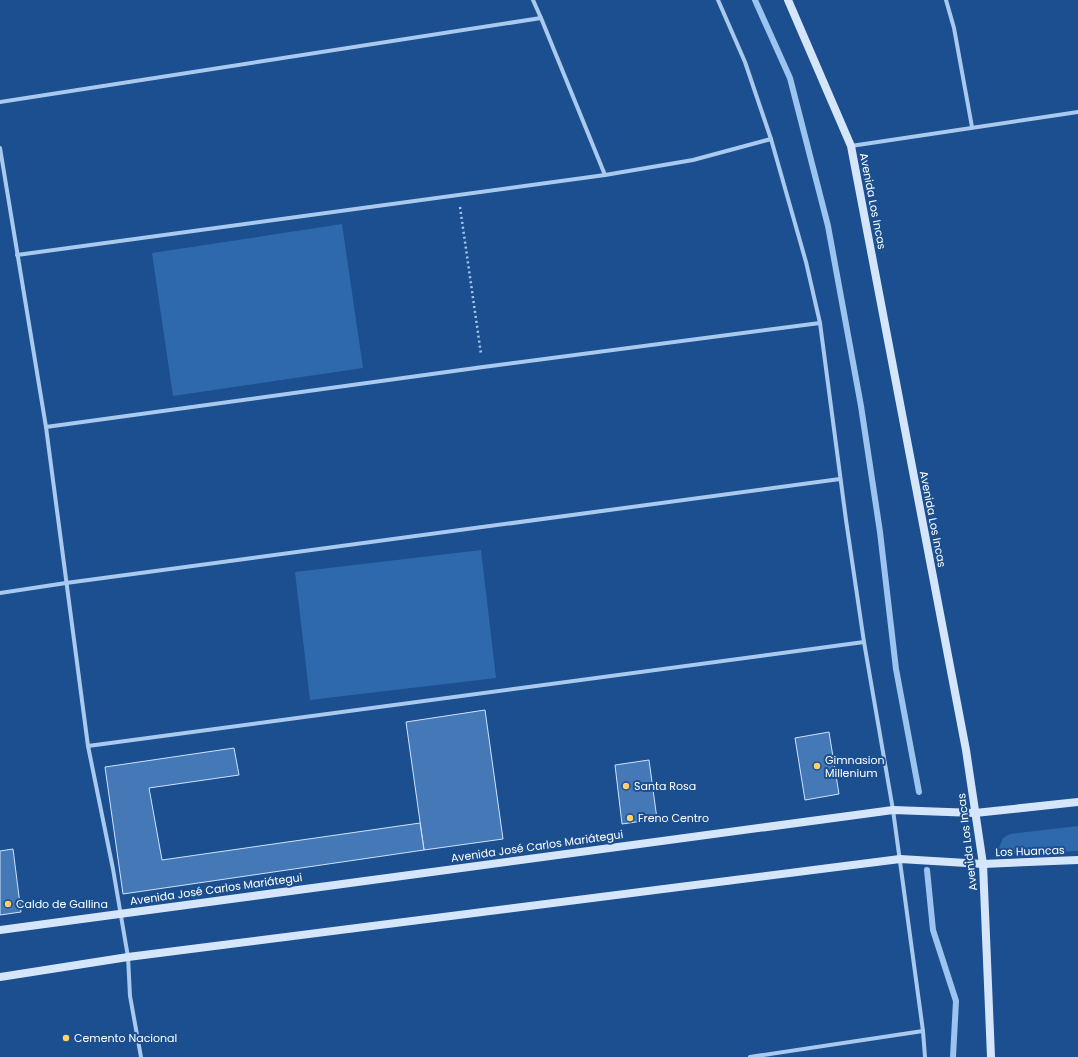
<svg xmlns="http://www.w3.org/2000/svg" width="1078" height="1057" viewBox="0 0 1078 1057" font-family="Poppins,sans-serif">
  <rect width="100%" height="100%" fill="#1b4f8f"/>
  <!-- green -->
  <g fill="#2e69ad">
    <polygon points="342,224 363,368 173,396 152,253"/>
    <polygon points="481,550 496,678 310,700 295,572"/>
    <polygon points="1078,826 1078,851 1014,854 1005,853 999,848 1003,838 1010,834"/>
  </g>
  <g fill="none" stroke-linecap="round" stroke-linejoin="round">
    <!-- stream -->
    <g stroke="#9cc4f0" stroke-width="6">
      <polyline points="755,0 790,78 828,226 861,406 880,532 896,669 919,792"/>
      <polyline points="927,870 933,930 956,1001 953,1057"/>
    </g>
  </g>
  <!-- building -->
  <g fill="#4478b7" stroke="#cfe3fa">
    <polygon points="485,710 503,839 424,850 406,722"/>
    <polygon points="829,732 839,794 805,800 795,738"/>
    <polygon points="234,748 239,775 149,788 162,860 420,823 424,850 123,894 105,767"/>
    <polygon points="649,760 657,819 622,824 615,765"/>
    <polygon points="13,849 21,912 0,915 0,851"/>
  </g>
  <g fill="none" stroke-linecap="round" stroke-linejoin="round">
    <!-- path -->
    <polyline stroke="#a9c9ee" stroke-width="2.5" stroke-dasharray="2 3" stroke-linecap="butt" points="460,207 481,354"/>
    <!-- street -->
    <g stroke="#a9c9ee" stroke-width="4">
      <polyline points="533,0 541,18 605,175"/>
      <polyline points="718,0 745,62 771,139 806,262 820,323 846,520 864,642 893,810 923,1031 925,1057"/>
      <polyline points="946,0 954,28 972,127"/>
      <polyline points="0,102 541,18"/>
      <polyline points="851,146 1078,112"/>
      <polyline points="0,148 46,427 88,746 113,869 128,957 130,996 141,1057"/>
      <polyline points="17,255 605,175 693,160 771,139"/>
      <polyline points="46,427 483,367 820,323"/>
      <polyline points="0,593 66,583 840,479"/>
      <polyline points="88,746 864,642"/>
      <polyline points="750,1057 923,1031"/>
    </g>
    <!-- secondary -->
    <g stroke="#d6e6fa" stroke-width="8">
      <polyline points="788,0 851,146 966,750 983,864 991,1057"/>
      <polyline points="0,930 893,810 975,813 1078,802"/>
      <polyline points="0,977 128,957 900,859 983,864 1078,860"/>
    </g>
  </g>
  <!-- markers -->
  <g fill="#ffd166" stroke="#1b4f8f" stroke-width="1.5">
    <circle cx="817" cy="766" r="4"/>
    <circle cx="626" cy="786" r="4"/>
    <circle cx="630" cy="818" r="4"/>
    <circle cx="8" cy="904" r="4"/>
    <circle cx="66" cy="1038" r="4"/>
  </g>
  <g text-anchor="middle" stroke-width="4" stroke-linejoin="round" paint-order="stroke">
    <!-- street labels -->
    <g font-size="11" fill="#fff" stroke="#1b4f8f">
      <text transform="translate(873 201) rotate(79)" y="4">Avenida Los Incas</text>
      <text transform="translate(933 519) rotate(79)" y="4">Avenida Los Incas</text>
      <text transform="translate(967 842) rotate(-97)" y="4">Avenida Los Incas</text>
      <text transform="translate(537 846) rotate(-8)" y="4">Avenida José Carlos Mariátegui</text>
      <text transform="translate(1030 851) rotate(-2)" y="4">Los Huancas</text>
      <text transform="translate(216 889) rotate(-8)" y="4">Avenida José Carlos Mariátegui</text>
    </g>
    <!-- poi labels -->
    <g font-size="11" fill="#fff" stroke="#1b4f8f" text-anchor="start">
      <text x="825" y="764">Gimnasion<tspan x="825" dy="13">Millenium</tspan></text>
      <text x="634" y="790">Santa Rosa</text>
      <text x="638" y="822">Freno Centro</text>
      <text x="16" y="908">Caldo de Gallina</text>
      <text x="74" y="1042">Cemento Nacional</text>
    </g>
  </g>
</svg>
